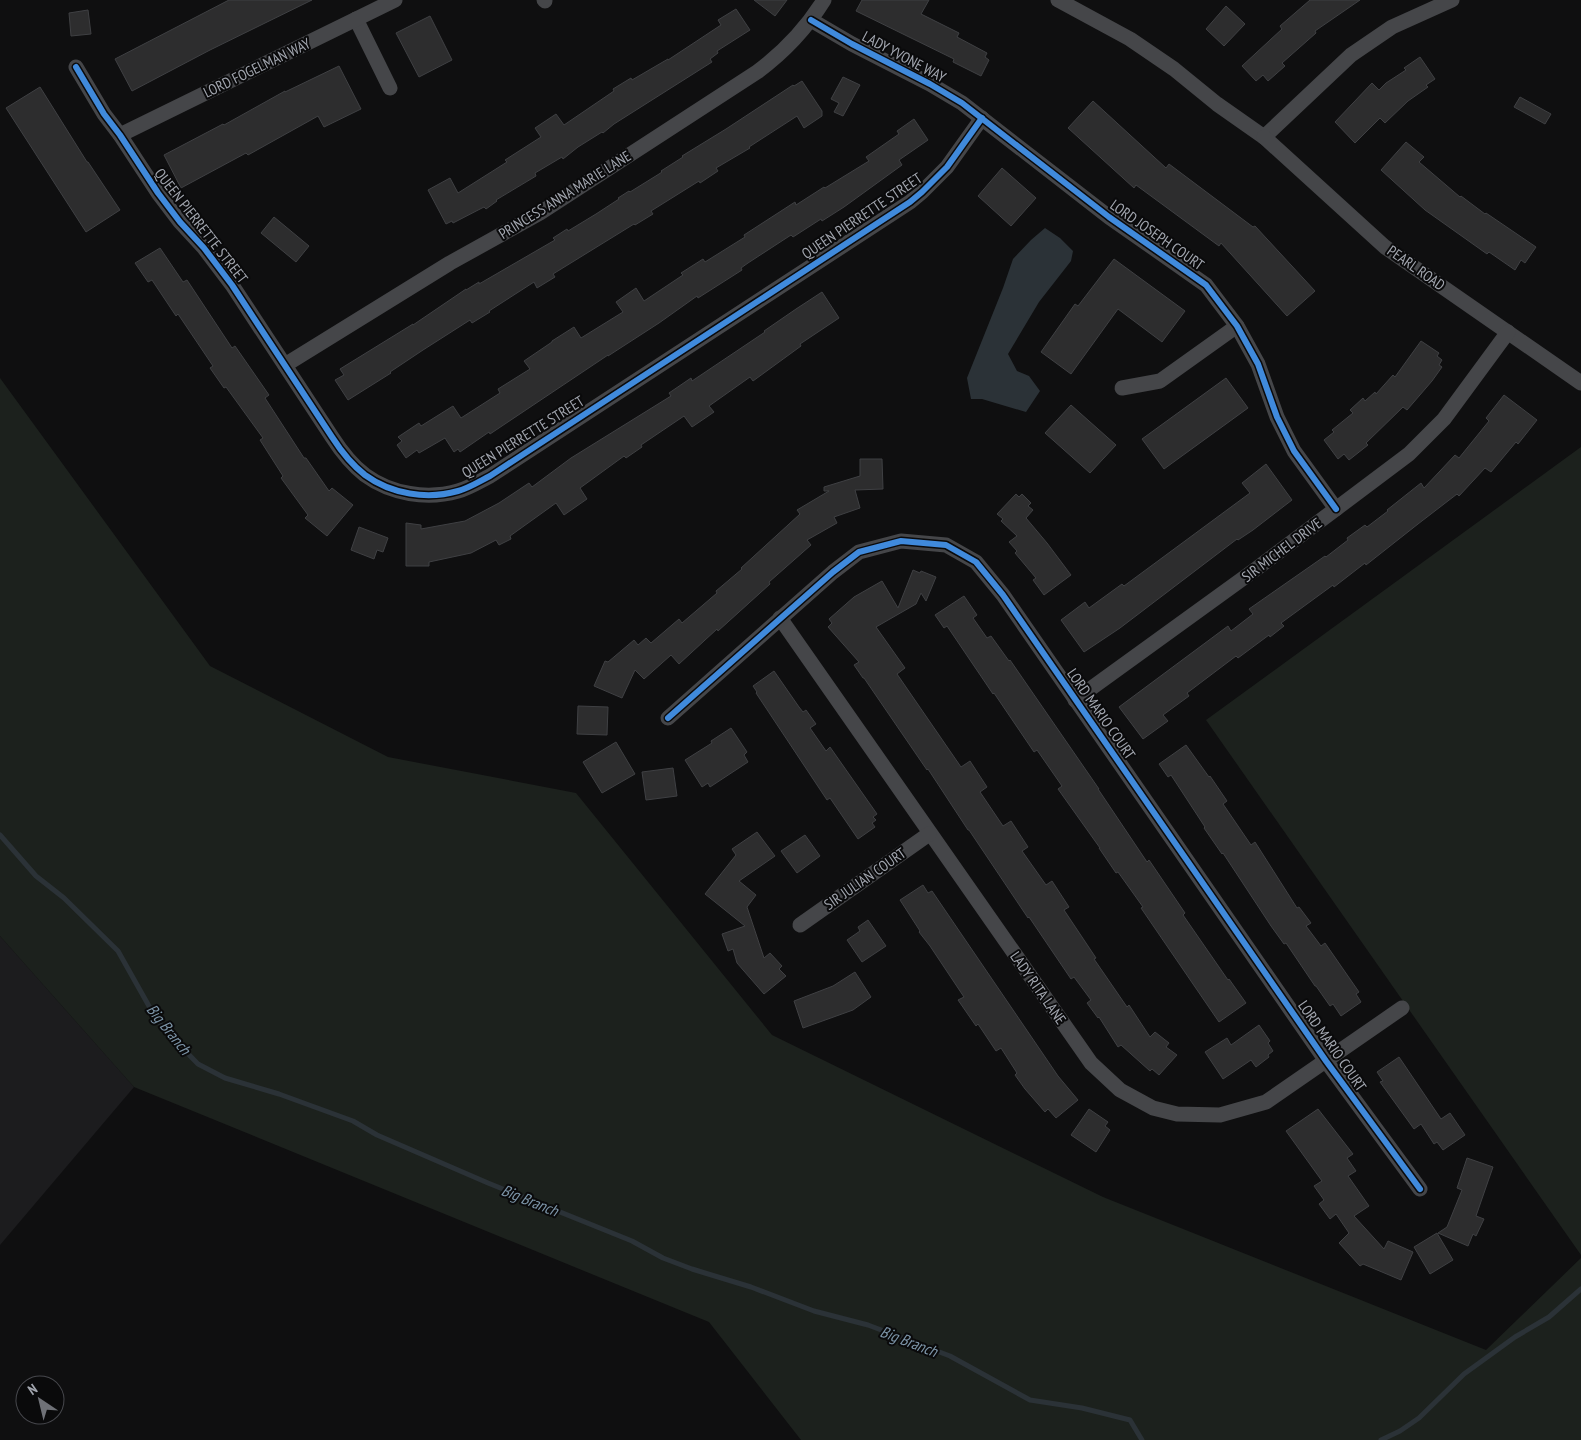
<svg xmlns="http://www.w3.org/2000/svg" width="1581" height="1440" viewBox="0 0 1581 1440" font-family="'PT Sans Narrow',sans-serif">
  <rect width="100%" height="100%" fill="#0f0f10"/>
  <!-- built -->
  <polygon fill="#1c1c1e" points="0,936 134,1087 0,1245"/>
  <!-- green -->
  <g fill="#1c211d">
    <polygon points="0,378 210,666 388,757 576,793 772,1035 1103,1197 1486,1350 1581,1258 1581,1440 801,1440 709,1322 134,1087 0,936"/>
    <polygon points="1581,447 1581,1255 1206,720"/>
  </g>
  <!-- water -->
  <polygon fill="#2b3237" points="1045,228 1060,238 1073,251 1071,261 1039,302 1008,354 1017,371 1029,376 1040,391 1026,412 982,399 971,399 967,378 1003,288 1013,259 1031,240"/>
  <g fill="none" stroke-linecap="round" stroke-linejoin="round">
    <!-- stream -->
    <g stroke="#2b3237" stroke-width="5">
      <polyline points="0,835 36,876 64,898 118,951 154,1015 165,1030 198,1064 225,1078 279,1094 353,1121 377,1135 488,1183 632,1241 663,1258 692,1269 751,1287 814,1311 868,1325 950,1356 1030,1400 1082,1408 1130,1420 1142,1440"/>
      <polyline points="1381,1440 1400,1431 1419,1418 1464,1374 1515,1337 1549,1317 1581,1289"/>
    </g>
  </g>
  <!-- building -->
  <g fill="#2d2d2e" stroke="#3f4043">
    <polygon points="229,0 312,0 210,50 132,91 115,59"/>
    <polygon points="754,0 787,0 775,16"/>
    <polygon points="862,0 929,0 921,14 959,33 957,37 987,53 985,57 989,60 981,76 953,62 954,59 856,11"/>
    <polygon points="1310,0 1360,0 1315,31 1316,33 1282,63 1285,66 1268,81 1263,75 1256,81 1242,66 1282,29 1280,26"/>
    <polygon points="1226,6 1245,24 1224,46 1206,29"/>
    <polygon points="736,9 750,30 717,51 718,53 710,59 712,62 614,124 603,133 602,132 578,147 563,159 562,157 535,173 536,176 496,200 497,201 486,209 484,207 453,223 452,221 446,224 428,190 450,178 458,193 507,162 505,160 541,137 535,128 556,114 564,125 614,91 613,89 631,78 632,80 668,59 668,60 721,25 718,20"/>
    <polygon points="88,10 91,34 71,36 69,13"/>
    <polygon points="430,16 452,60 419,77 396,33"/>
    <polygon points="1420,57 1435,79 1426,85 1428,87 1408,101 1385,123 1380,118 1355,143 1335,122 1372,83 1379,90 1386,83 1406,70 1404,68"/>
    <polygon points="339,66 361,109 324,127 318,116 248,155 246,153 181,188 164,155 223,124 224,125 285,91 285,92"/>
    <polygon points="843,77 860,85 843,116 834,112 839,103 831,99"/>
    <polygon points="802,81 822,111 822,116 804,128 797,116 749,147 750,148 716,168 718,171 700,183 699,181 651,211 653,214 635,225 634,224 553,274 555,277 537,288 534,282 489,311 490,312 472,323 470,320 423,350 390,372 391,373 348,400 335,380 344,375 340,369 413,324 413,325 466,289 466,290 479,282 479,284 555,240 553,238 567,229 568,231 596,214 619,199 618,198 629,191 630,192 659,174 662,172 661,171 683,157 682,156 726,129 793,85 794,86"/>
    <polygon points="40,87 87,162 88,162 120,210 86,232 6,108"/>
    <polygon points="1520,97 1551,114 1545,124 1514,107"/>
    <polygon points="1093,101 1166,168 1169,164 1253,227 1255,226 1315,291 1287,316 1221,243 1219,246 1136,185 1134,188 1068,128"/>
    <polygon points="914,119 928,140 899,160 902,165 844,207 822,221 821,219 793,237 791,235 748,263 741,268 742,270 698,298 697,296 659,323 608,356 608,355 490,434 489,432 460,452 458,449 454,452 445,438 419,453 417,450 406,458 397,445 402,441 398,437 419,423 421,426 453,406 461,418 500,393 498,389 530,369 524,361 552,342 552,341 574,327 581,338 623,312 616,302 636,288 644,301 683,275 681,273 703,259 705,262 745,237 744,235 795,202 796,205 824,187 825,188 869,161 866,157 899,134 897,131"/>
    <polygon points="1406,142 1424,157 1419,162 1460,197 1461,196 1485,214 1486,213 1536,247 1525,263 1521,260 1515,270 1489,252 1487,254 1425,210 1381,170"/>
    <polygon points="1002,168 1036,198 1011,226 978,196"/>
    <polygon points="274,217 309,246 296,262 261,233"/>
    <polygon points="160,248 183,282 187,280 232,348 235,346 269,395 265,398 304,458 306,458 329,491 332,488 353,505 327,536 305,518 308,515 281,478 283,476 260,440 263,438 226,387 224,388 210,368 213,366 178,314 176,316 152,280 148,282 135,263"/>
    <polygon points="1114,259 1185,311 1162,342 1118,309 1071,374 1041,352 1075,304 1078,306"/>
    <polygon points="822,292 839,318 800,344 801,346 753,381 750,377 709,406 714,412 692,427 684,416 641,445 642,447 626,458 624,456 580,488 587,499 564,515 556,503 510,536 511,539 499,545 496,540 471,553 429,562 429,566 406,566 406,523 421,525 421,529 465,521 499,503 529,483 532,487 571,458 671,396 669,393 691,378 692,381 765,332 764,331 796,309"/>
    <polygon points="1421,341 1439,353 1437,356 1442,360 1439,365 1442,367 1432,381 1407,410 1403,407 1366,443 1368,445 1349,460 1344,454 1338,459 1324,440 1334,432 1332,430 1353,413 1350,410 1363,398 1365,401 1375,392 1376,394 1393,375 1395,377"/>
    <polygon points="1226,378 1248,408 1164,469 1142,439"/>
    <polygon points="1504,395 1537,420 1518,444 1516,442 1491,472 1485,468 1459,496 1457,494 1418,524 1366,565 1365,563 1334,587 1333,585 1281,623 1284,626 1270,637 1269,635 1238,658 1236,656 1187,693 1189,696 1163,715 1168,721 1143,739 1119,707 1228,626 1231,631 1253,614 1249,609 1325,556 1326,557 1348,540 1347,538 1365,525 1367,527 1388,511 1387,510 1421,483 1424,488 1455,455 1459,458 1489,421 1486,418"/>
    <polygon points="1071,405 1116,445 1090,473 1045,433"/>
    <polygon points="860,459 882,459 883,489 855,490 860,508 834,517 837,523 807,540 811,545 769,582 770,584 718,631 717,629 679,664 671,655 644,679 635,670 622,698 594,686 605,661 608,662 634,640 638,645 646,638 651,643 679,619 682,623 717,593 716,591 742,569 741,568 800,514 797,510 829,491 824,491 824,487 860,476"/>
    <polygon points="1266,464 1292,500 1253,530 1238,540 1237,539 1120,628 1084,652 1061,620 1085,602 1089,608 1122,584 1124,586 1250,493 1242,483"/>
    <polygon points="1016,494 1019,497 1022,494 1031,503 1028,506 1033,510 1026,518 1047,543 1071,575 1044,595 1033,580 1036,578 1015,553 1017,551 1009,542 1017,536 1001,521 1003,519 997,514"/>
    <polygon points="359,527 388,538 383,552 377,550 374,559 351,550"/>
    <polygon points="913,570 920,573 921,571 936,577 926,601 921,593 916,604 876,627 905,668 897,674 961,767 970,761 987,787 980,792 1003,826 1011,821 1028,847 1022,851 1046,885 1052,881 1069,907 1064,910 1096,958 1094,959 1127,1007 1129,1005 1150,1037 1155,1032 1169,1043 1166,1047 1177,1055 1159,1075 1152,1069 1150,1071 1121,1045 1118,1047 1099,1017 1098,1018 1087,1003 1091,1000 1074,977 1071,979 1029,917 1028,918 969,830 968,830 928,769 927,770 864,678 863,678 854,665 859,662 828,627 832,623 829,619 854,597 882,581 898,608"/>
    <polygon points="964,596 977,615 973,618 987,638 991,636 1009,661 1010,660 1099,789 1098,789 1147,862 1149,860 1185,913 1183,915 1228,980 1229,979 1246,1003 1219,1022 1141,908 1143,907 1118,872 1116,873 1099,848 1100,848 1058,789 1062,786 1037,750 1034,752 994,693 993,694 947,626 944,628 935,615"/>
    <polygon points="774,671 799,707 803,712 806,710 816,724 810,728 826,751 830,747 877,814 873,817 876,820 872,823 875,827 858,839 830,798 827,800 756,693 757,692 753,686"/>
    <polygon points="578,706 608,707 607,735 577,734"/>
    <polygon points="731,728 747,752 744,755 748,762 710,787 708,783 702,787 685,760 712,743 711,741"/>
    <polygon points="616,742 635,774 602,793 583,762"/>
    <polygon points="1186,745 1209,777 1210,776 1227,801 1223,804 1251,845 1255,842 1297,908 1299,907 1311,923 1306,926 1321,946 1325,943 1359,992 1356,994 1361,1002 1341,1016 1333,1004 1330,1006 1316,986 1315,986 1286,943 1284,944 1271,926 1223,853 1222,854 1204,828 1205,827 1171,775 1168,777 1159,764"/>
    <polygon points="673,768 677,796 646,800 642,772"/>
    <polygon points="757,832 775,856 739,881 756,895 747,907 764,958 770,953 782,966 779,969 786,976 764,994 737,963 733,949 728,951 722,934 745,926 705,894 736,855 732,849"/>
    <polygon points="805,835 820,856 797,873 781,851"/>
    <polygon points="923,885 928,893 932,891 1058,1076 1078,1100 1056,1118 1048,1109 1045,1112 1025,1089 1015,1075 1017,1073 1001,1048 996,1051 978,1024 976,1026 958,1000 964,997 930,946 919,932 920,931 900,900"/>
    <polygon points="868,920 886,946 862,962 847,940 860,931 858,927"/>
    <polygon points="855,972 871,997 853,1010 803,1028 794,1001 833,986"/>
    <polygon points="1259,1025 1270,1041 1268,1043 1273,1051 1268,1055 1269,1057 1256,1067 1251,1060 1223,1079 1205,1052 1227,1038 1231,1045"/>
    <polygon points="1399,1057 1441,1119 1450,1113 1465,1135 1443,1150 1437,1142 1434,1144 1421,1124 1414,1129 1380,1082 1383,1081 1377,1072"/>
    <polygon points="1089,1109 1108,1122 1105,1126 1110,1130 1096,1152 1071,1135"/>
    <polygon points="1318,1109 1353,1154 1347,1158 1356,1171 1348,1176 1369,1206 1354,1216 1384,1249 1388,1241 1413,1252 1401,1280 1363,1264 1360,1266 1339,1243 1349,1233 1336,1214 1330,1219 1319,1204 1324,1200 1314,1186 1322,1181 1286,1131"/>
    <polygon points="1467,1158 1493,1167 1476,1216 1484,1219 1476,1236 1473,1234 1468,1246 1438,1233 1447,1227 1462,1190 1457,1188"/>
    <polygon points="1437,1233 1453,1260 1430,1274 1414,1247"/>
  </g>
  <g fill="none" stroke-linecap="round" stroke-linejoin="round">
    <!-- street -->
    <g stroke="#454649" stroke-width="15">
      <polyline points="544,0 545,1"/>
      <polyline points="1058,0 1130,39 1174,69 1217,104 1264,137 1351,55 1392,27 1452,0"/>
      <polyline points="356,19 390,88"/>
      <polyline points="811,20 852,44 930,84 962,103 1109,217 1206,285 1237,326 1258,364 1277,417 1294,451 1336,509"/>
      <path d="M76 67 104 114 120 135 158 193 180 222 204 248 232 285 332 437C341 451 352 465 365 475 391 494 427 500 458 491 469 488 480 481 490 476L910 202 922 192 947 167 982 118"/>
      <polyline points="120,135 395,0"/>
      <polyline points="1264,137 1385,247 1581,383"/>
      <path d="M285 365 450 263 540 213 757 72C784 52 806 29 824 0"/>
      <polyline points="1122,388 1160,381 1237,326"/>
      <polyline points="780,618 1091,1063 1120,1090 1153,1108 1177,1114 1220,1115 1266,1102 1402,1008"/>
      <polyline points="1075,700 1256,569 1409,454 1444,419 1508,332"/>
      <polyline points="668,718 833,572 859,552 901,541 946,545 976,562 1003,595 1326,1061 1420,1189"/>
      <polyline points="800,925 929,834"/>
    </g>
    <!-- cycleway casing -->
    <g stroke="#0a0a0b" stroke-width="9">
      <g id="cycleway">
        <polyline points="811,20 852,44 930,84 962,103 1109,217 1206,285 1237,326 1258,364 1277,417 1294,451 1336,509"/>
        <path d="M76 67 104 114 120 135 158 193 180 222 204 248 232 285 332 437C341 451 352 465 365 475 391 494 427 500 458 491 469 488 480 481 490 476L910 202 922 192 947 167 982 118"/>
        <polyline points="668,718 833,572 859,552 901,541 946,545 976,562 1003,595 1326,1061 1420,1189"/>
      </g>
    </g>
    <!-- cycleway -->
    <use href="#cycleway" stroke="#408adc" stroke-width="6"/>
  </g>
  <g text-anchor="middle" stroke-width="4" stroke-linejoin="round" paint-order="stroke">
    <!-- street labels -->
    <g font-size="15" fill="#a2a6af" stroke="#0a0a0b">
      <text transform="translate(904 57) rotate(28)" y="5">LADY YVONE WAY</text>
      <text transform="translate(257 68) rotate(-26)" y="5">LORD FOGELMAN WAY</text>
      <text transform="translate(565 195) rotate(-32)" y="5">PRINCESS ANNA MARIE LANE</text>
      <text transform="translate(862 216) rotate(-34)" y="5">QUEEN PIERRETTE STREET</text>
      <text transform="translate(201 226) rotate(52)" y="5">QUEEN PIERRETTE STREET</text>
      <text transform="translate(1157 235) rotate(35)" y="5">LORD JOSEPH COURT</text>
      <text transform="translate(1416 268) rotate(35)" y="5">PEARL ROAD</text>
      <text transform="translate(523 437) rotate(-32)" y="5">QUEEN PIERRETTE STREET</text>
      <text transform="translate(1282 550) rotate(-37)" y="5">SIR MICHEL DRIVE</text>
      <text transform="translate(1101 714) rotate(55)" y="5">LORD MARIO COURT</text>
      <text transform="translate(865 879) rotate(-35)" y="5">SIR JULIAN COURT</text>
      <text transform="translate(1038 988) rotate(55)" y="5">LADY RITA LANE</text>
      <text transform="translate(1332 1046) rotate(55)" y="5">LORD MARIO COURT</text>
    </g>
    <!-- water labels -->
    <g font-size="16" font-style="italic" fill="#7c94a7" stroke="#0a0a0b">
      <text transform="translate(169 1029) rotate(51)" y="6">Big Branch</text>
      <text transform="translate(530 1200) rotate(22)" y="6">Big Branch</text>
      <text transform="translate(909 1341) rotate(21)" y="6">Big Branch</text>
    </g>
  </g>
  <!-- north arrow -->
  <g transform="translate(40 1400) rotate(325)"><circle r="24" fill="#0a0a0b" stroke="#47484d"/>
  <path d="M0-4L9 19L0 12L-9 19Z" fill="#6f7177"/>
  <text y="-8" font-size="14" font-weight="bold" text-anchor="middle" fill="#a2a6af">N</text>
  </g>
</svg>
